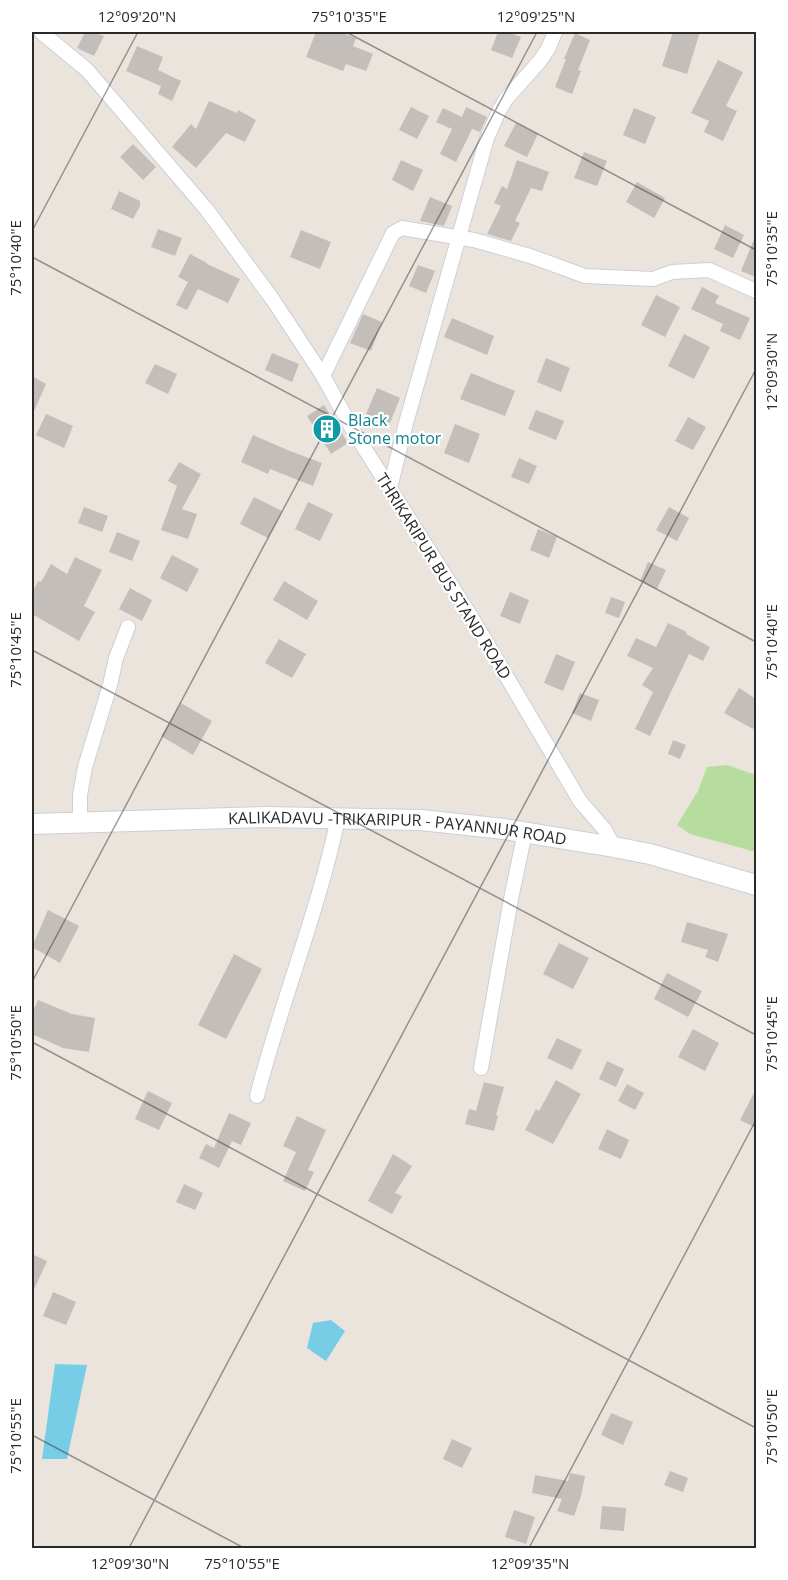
<svg xmlns="http://www.w3.org/2000/svg" width="788" height="1580" viewBox="0 0 788 1580" font-family="'Open Sans',sans-serif">
  <rect width="100%" height="100%" fill="#ebe4dd"/>
  <!-- green -->
  <polygon fill="#b6dd9d" points="727,765 756,775 756,852 690,834 677,825 698,791 707,767"/>
  <!-- water -->
  <g fill="#77cde5">
    <polygon points="331,1320 345,1331 326,1361 307,1348 313,1323"/>
    <polygon points="55,1364 87,1365 67,1459 42,1459"/>
  </g>
  <!-- building -->
  <g fill="#c3beb9">
    <polygon points="85,32 94,32 104,36 94,56 77,48"/>
    <polygon points="316,32 339,32 356,38 353,46 373,54 366,71 346,64 343,71 306,57"/>
    <polygon points="498,32 507,32 521,37 512,58 491,50"/>
    <polygon points="673,32 700,32 687,74 662,66"/>
    <polygon points="575,33 590,40 578,70 581,71 572,94 555,87 566,59 564,59"/>
    <polygon points="137,46 163,57 158,70 181,81 172,101 158,94 161,86 126,71"/>
    <polygon points="718,60 743,72 726,106 737,111 723,141 704,132 709,121 691,113"/>
    <polygon points="209,101 237,113 238,110 256,120 245,142 226,133 196,168 172,147 191,124 196,129"/>
    <polygon points="411,107 429,116 417,139 399,130"/>
    <polygon points="466,107 487,117 480,132 472,129 456,162 440,154 452,129 436,122 443,108 462,117"/>
    <polygon points="634,108 656,117 645,144 623,135"/>
    <polygon points="516,123 538,134 527,157 504,146"/>
    <polygon points="133,144 156,167 143,180 120,157"/>
    <polygon points="584,152 607,161 597,186 574,178"/>
    <polygon points="401,160 423,170 413,191 392,180"/>
    <polygon points="517,160 549,172 542,191 531,188 515,221 520,223 511,241 487,234 501,206 494,203 502,186 507,189"/>
    <polygon points="637,182 665,198 654,218 626,202"/>
    <polygon points="119,191 140,201 140,206 133,219 111,209"/>
    <polygon points="430,197 452,206 444,226 420,221"/>
    <polygon points="725,225 744,235 733,258 714,249"/>
    <polygon points="158,229 182,238 175,256 151,247"/>
    <polygon points="301,230 331,242 320,269 290,257"/>
    <polygon points="756,234 756,277 741,271"/>
    <polygon points="190,254 207,263 207,264 240,279 228,303 198,289 187,310 176,305 188,282 178,277"/>
    <polygon points="418,265 435,271 426,293 409,286"/>
    <polygon points="702,287 719,296 715,303 750,318 740,340 720,331 723,324 691,309"/>
    <polygon points="656,295 680,307 665,337 641,325"/>
    <polygon points="363,314 382,322 371,351 350,343"/>
    <polygon points="452,318 494,336 487,355 444,337"/>
    <polygon points="684,334 710,347 694,379 668,366"/>
    <polygon points="272,353 299,364 292,382 265,370"/>
    <polygon points="546,358 570,368 561,392 537,382"/>
    <polygon points="155,364 177,374 168,394 145,383"/>
    <polygon points="471,373 515,391 505,416 460,399"/>
    <polygon points="32,376 46,384 32,416"/>
    <polygon points="377,388 400,398 390,423 366,414"/>
    <polygon points="324,405 348,443 331,454 307,416"/>
    <polygon points="536,410 564,421 556,440 528,429"/>
    <polygon points="46,414 73,426 64,448 36,435"/>
    <polygon points="688,417 706,427 693,450 675,441"/>
    <polygon points="455,424 480,434 469,463 444,453"/>
    <polygon points="253,435 290,451 322,463 313,486 270,469 268,474 241,462"/>
    <polygon points="519,458 537,466 529,484 511,477"/>
    <polygon points="179,462 201,474 182,509 197,514 188,539 161,530 177,486 168,481"/>
    <polygon points="254,497 282,511 268,538 240,524"/>
    <polygon points="308,502 333,514 320,541 295,529"/>
    <polygon points="84,507 108,516 102,532 78,523"/>
    <polygon points="669,507 689,518 677,541 656,530"/>
    <polygon points="538,529 557,537 549,558 530,550"/>
    <polygon points="117,532 140,541 132,561 109,552"/>
    <polygon points="172,555 199,569 187,592 160,578"/>
    <polygon points="75,557 102,570 84,606 95,612 79,641 32,614 32,593 38,581 41,582 51,564 67,574"/>
    <polygon points="648,562 666,570 657,589 640,581"/>
    <polygon points="284,581 318,601 307,620 273,600"/>
    <polygon points="130,588 152,600 142,621 119,609"/>
    <polygon points="510,592 529,600 520,624 500,616"/>
    <polygon points="611,597 625,602 619,618 605,613"/>
    <polygon points="668,623 687,632 686,634 710,647 703,661 689,654 650,736 635,729 653,692 642,685 653,668 627,656 636,638 656,647"/>
    <polygon points="279,639 306,654 292,678 265,663"/>
    <polygon points="556,654 575,662 563,691 544,683"/>
    <polygon points="739,688 756,699 756,723 753,729 724,713"/>
    <polygon points="580,693 599,700 591,721 572,713"/>
    <polygon points="181,703 212,721 193,755 161,736"/>
    <polygon points="673,740 686,745 680,759 668,754"/>
    <polygon points="48,910 79,926 60,963 32,947"/>
    <polygon points="687,922 728,934 718,962 705,957 708,950 681,942"/>
    <polygon points="559,943 589,958 573,989 543,974"/>
    <polygon points="234,954 262,969 226,1039 198,1025"/>
    <polygon points="667,973 702,991 688,1017 654,999"/>
    <polygon points="38,1000 72,1014 95,1018 89,1052 63,1048 32,1034 32,1014"/>
    <polygon points="693,1029 719,1043 705,1071 678,1057"/>
    <polygon points="557,1038 582,1050 572,1070 547,1058"/>
    <polygon points="607,1061 624,1069 616,1087 599,1079"/>
    <polygon points="556,1080 581,1094 553,1144 525,1130 536,1109 539,1111"/>
    <polygon points="484,1082 504,1087 496,1115 498,1116 494,1131 465,1124 469,1109 476,1111"/>
    <polygon points="627,1084 644,1093 635,1110 618,1101"/>
    <polygon points="756,1089 756,1128 740,1120"/>
    <polygon points="148,1091 172,1103 159,1130 135,1119"/>
    <polygon points="229,1113 251,1123 241,1145 232,1141 219,1168 199,1158 206,1144 214,1148"/>
    <polygon points="297,1116 326,1130 308,1170 314,1172 305,1191 283,1181 296,1152 283,1146"/>
    <polygon points="607,1129 629,1140 621,1159 598,1149"/>
    <polygon points="393,1154 412,1166 395,1193 402,1196 392,1214 368,1201"/>
    <polygon points="184,1184 203,1193 195,1210 176,1202"/>
    <polygon points="32,1254 47,1261 32,1294"/>
    <polygon points="53,1292 76,1302 66,1325 43,1316"/>
    <polygon points="611,1413 633,1422 623,1445 601,1435"/>
    <polygon points="452,1439 472,1448 462,1468 443,1459"/>
    <polygon points="670,1471 688,1478 683,1492 664,1485"/>
    <polygon points="570,1473 585,1476 581,1496 574,1516 557,1511 562,1499 532,1493 535,1475 568,1481"/>
    <polygon points="602,1506 626,1508 624,1531 600,1529"/>
    <polygon points="514,1510 535,1517 526,1544 505,1537"/>
  </g>
  <g fill="none" stroke-linecap="round" stroke-linejoin="round">
    <!-- street casing -->
    <g stroke="#cbcfdb" stroke-width="16">
      <g id="street">
        <polyline points="41,32 87,70 207,210 273,300 323,376 354,432 472,618 580,801 605,830 614,847"/>
        <polyline points="323,376 393,233 402,228 474,240 530,256 585,276 653,279 672,272 709,270 756,291"/>
        <polyline points="390,488 406,423 487,138 499,111 506,99 539,62 548,49 555,32"/>
        <polyline points="80,823 80,795 85,767 110,685 116,658 128,627"/>
        <polyline points="481,1068 511,899 525,832"/>
        <path d="M257 1096C281 1002 318 913 338 818"/>
      </g>
    </g>
    <!-- secondary casing -->
    <g stroke="#cbcfdb" stroke-width="22">
      <g id="secondary">
        <path id="s1" d="M32 824 266 817 421 820 504 829 614 847 650 854 756 885"/>
      </g>
    </g>
    <!-- street -->
    <use href="#street" stroke="#fff" stroke-width="14"/>
    <!-- secondary -->
    <use href="#secondary" stroke="#fff" stroke-width="20"/>
  </g>
  <!-- ticks -->
  <path fill="none" stroke="#2a2a2a" stroke-width="1.5" stroke-opacity="0.45" d="M346 32 756 250M32 231 138 32M32 257 756 642M32 650 756 1035M32 982 537 32M32 1042 756 1428M32 1435 244 1548M129 1548 756 369M529 1548 756 1120"/>
  <!-- icons -->
  <defs>
    <g id="building-disc" transform="scale(1.5)"><circle r="9.5" fill="#0f9aa8" stroke="#fff"/><path d="M-4-6H4V6H1V3H-1V6H-4ZM-2.5-4.3h1.7v1.8h-1.7ZM.8-4.3h1.7v1.8H.8ZM-2.5-1h1.7V.8h-1.7ZM.8-1h1.7V.8H.8Z" fill="#fff"/></g>
  </defs>
  <g fill-rule="evenodd">
    <use href="#building-disc" x="327" y="429"/>
  </g>
  <g text-anchor="middle" stroke-width="4.5" stroke-linejoin="round" paint-order="stroke">
    <!-- culture labels -->
    <g font-size="16" fill="#0d838f" stroke="#fff" text-anchor="start">
      <text x="348" y="426">Black<tspan x="348" dy="18">Stone motor</tspan></text>
    </g>
    <!-- street labels -->
    <g font-size="16" fill="#2a2a2a" stroke="#fff">
      <text transform="translate(444 576) rotate(58)" y="6">THRIKARIPUR BUS STAND ROAD</text>
      <text dy="6" stroke="none"><textPath href="#s1" startOffset="366">KALIKADAVU -TRIKARIPUR - PAYANNUR ROAD</textPath></text>
    </g>
  </g>
  <!-- border -->
  <rect width="788" height="1580" fill="none" stroke="#ffffff" stroke-width="66"/>
  <rect x="33" y="33" width="722" height="1514" fill="none" stroke="#2a2a2a" stroke-width="2"/>
  <g font-size="15" text-anchor="middle" fill="#2a2a2a">
    <text x="137" y="22">12°09'20"N</text>
    <text x="349" y="22">75°10'35"E</text>
    <text x="536" y="22">12°09'25"N</text>
    <text transform="translate(772 249) rotate(-90)" y="5">75°10'35"E</text>
    <text transform="translate(16 258) rotate(-90)" y="5">75°10'40"E</text>
    <text transform="translate(772 372) rotate(-90)" y="5">12°09'30"N</text>
    <text transform="translate(772 642) rotate(-90)" y="5">75°10'40"E</text>
    <text transform="translate(16 650) rotate(-90)" y="5">75°10'45"E</text>
    <text transform="translate(772 1034) rotate(-90)" y="5">75°10'45"E</text>
    <text transform="translate(16 1043) rotate(-90)" y="5">75°10'50"E</text>
    <text transform="translate(772 1427) rotate(-90)" y="5">75°10'50"E</text>
    <text transform="translate(16 1436) rotate(-90)" y="5">75°10'55"E</text>
    <text x="130" y="1569">12°09'30"N</text>
    <text x="242" y="1569">75°10'55"E</text>
    <text x="530" y="1569">12°09'35"N</text>
  </g>
</svg>
